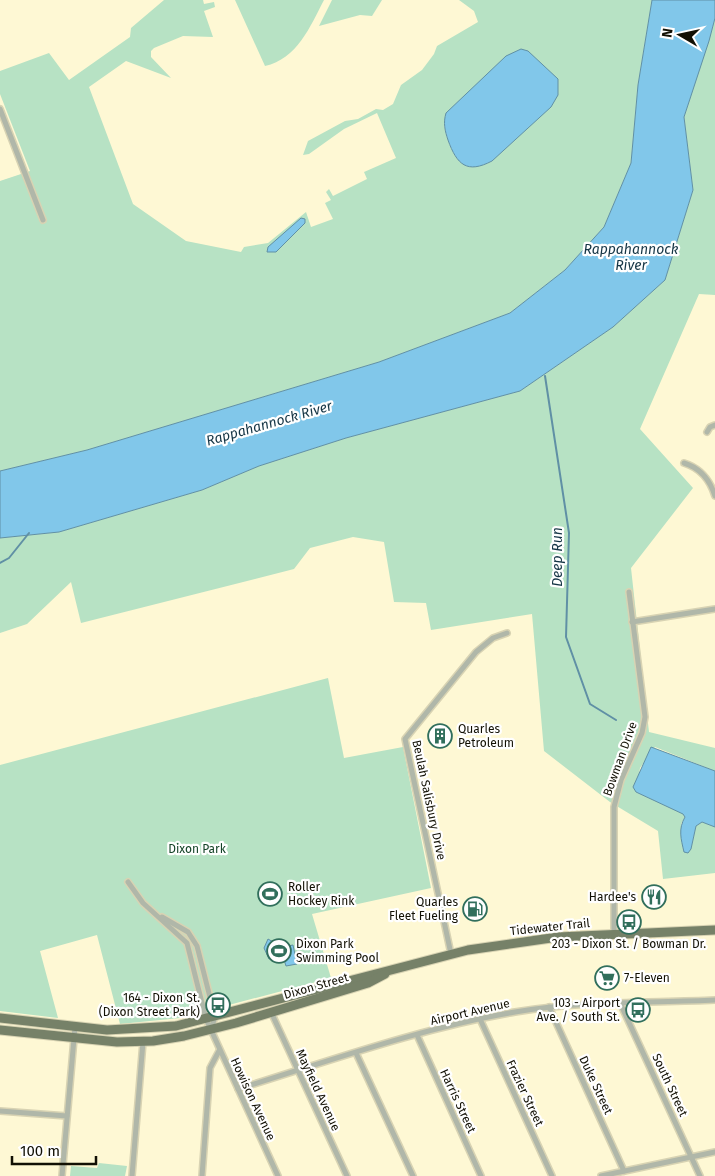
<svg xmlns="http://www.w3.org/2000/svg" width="715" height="1176" viewBox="0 0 715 1176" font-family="'Fira Sans',sans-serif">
  <rect width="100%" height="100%" fill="#fef8d4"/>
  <!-- green -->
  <g fill="#b7e2c4" fill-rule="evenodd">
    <path d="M164 0H203L204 4 214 2 215 7 204 11 213 37 183 36 154 48 151 51V57L171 78 126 61 89 87 133 204 186 241 241 252 244 247 268 243 306 212 311 227 333 219 325 203 331 200 326 192 329 189 333 196 367 179 364 172 396 158 377 113 344 129 309 154 303 155 308 141 345 121 358 119 376 109 383 110 393 104 401 85 422 70 434 54 437 46 478 22 474 11 459 0H652L638 85 631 163 604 227 565 270 510 313 379 362 87 450 0 471V181L30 171 0 94V71L49 53 69 80 130 37 131 28ZM444 125 492 161C459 177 451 152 444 125Z"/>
    <path d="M235 0H324C310 27 297 59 265 66Z"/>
    <polygon points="332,0 382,0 372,16 360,15 319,26"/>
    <polygon points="715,18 715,295 699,294 640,429 693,488 631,568 649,732 715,748 715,771 655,747 640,768 636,792 683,813 685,817 681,824 691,849 696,826 702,822 715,827 715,873 663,879 658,831 610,802 544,751 532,614 431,630 426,603 394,602 384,542 353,537 310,548 294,569 81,623 71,582 27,624 0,633 0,538 59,532 202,490 259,466 346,438 520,391 613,327 665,280 693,190 684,117"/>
    <polygon points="328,678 344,758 403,747 431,888 312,914 331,978 180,1018 120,1024 97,935 40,951 58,1018 0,1011 0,765"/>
    <polygon points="99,1163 127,1166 125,1176 70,1176 71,1166 97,1168"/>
  </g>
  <!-- water -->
  <g fill="#81c7ea" stroke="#6090a5">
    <polygon points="652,0 715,0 715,18 709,41 684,117 693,190 665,280 613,327 520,391 346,438 259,466 202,490 59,532 0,538 0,471 87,450 379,362 510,313 565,270 604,227 631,163 638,85"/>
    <path d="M521 49 528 51 558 79V95L551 107 492 161C467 174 457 165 448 140 445 131 443 123 446 113L506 56Z"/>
    <polygon points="301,218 305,219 305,223 276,252 267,252 268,247"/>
    <path d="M651 747 715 771V827L702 822 696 826 691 849 688 853 684 852C681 839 678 829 685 817L683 814 636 792 633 787Z"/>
    <polygon points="268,939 282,947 293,945 297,964 286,966 282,953 269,959 264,948"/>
  </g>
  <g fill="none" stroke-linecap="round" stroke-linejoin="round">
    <!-- stream -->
    <g stroke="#6090a5" stroke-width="2">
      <polyline points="545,376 569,533 566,637 590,704 616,720"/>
      <polyline points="0,563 9,558 29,533"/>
    </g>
    <!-- minor casing -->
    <g stroke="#d8d3b3" stroke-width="8">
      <g id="minor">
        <polyline points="0,109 43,220"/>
        <polyline points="707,432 710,427 715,425"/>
        <path d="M684 463C700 468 710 480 715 496"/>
        <polyline points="632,622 715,609"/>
        <polyline points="128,882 143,903 187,943 206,1019 278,1176"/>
        <polyline points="162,917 188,932 197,946 215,1017 211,1029"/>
        <polyline points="614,933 614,807 621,780 642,733 645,717 629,592"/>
        <polyline points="451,954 405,739 476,652 493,638 507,633"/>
        <polyline points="620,1003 700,1176"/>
        <polyline points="549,1007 624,1171"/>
        <polyline points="271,1012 347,1176"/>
        <polyline points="480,1019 552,1176"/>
        <polyline points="417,1035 481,1176"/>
        <polyline points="356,1053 413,1176"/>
        <path d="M238 1089C329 1061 421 1028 515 1012 581 1001 649 1003 715 1000"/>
        <polyline points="0,1111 67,1116"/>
        <polyline points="62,1176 75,1027"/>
        <polyline points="132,1176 143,1042"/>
        <polyline points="202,1176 210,1068 219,1051"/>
        <polyline points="601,1176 715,1152"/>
      </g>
    </g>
    <!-- primary casing -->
    <g stroke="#d8d3b3" stroke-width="11">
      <g id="primary">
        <polyline points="0,1018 107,1030 176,1026 468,950 558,937 715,930"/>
        <polyline points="0,1030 117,1042 153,1041 184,1036 236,1023 368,983 385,974"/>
      </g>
    </g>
    <!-- minor -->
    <use href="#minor" stroke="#b0b7a9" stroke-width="5"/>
    <!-- primary -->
    <use href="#primary" stroke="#768168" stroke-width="9"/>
  </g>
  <!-- icons -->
  <defs>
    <g id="building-ring" transform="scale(1.25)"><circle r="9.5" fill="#fff" stroke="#316f5c" stroke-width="1.5"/><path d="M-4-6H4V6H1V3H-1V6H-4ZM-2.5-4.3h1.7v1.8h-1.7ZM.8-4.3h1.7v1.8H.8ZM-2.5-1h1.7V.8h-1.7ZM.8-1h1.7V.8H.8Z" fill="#316f5c"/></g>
    <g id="stadium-ring" transform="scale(1.25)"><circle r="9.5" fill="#fff" stroke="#316f5c" stroke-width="1.5"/><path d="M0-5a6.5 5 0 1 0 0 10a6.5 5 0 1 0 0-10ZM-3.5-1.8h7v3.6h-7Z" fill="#316f5c"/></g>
    <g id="restaurant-ring" transform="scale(1.25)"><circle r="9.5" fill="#fff" stroke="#316f5c" stroke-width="1.5"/><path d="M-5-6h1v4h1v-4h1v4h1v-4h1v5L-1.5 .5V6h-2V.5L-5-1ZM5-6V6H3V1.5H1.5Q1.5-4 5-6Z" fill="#316f5c"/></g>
    <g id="fuel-ring" transform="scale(1.25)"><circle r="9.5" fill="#fff" stroke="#316f5c" stroke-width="1.5"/><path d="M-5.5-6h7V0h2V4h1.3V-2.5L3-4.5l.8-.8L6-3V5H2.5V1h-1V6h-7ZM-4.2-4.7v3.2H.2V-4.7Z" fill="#316f5c"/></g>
    <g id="bus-ring" transform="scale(1.25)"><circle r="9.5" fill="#fff" stroke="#316f5c" stroke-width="1.5"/><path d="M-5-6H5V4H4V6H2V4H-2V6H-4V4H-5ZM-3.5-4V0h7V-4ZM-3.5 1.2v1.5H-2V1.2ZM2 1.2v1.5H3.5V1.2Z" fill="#316f5c"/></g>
    <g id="supermarket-ring" transform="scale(1.25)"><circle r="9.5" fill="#fff" stroke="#316f5c" stroke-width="1.5"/><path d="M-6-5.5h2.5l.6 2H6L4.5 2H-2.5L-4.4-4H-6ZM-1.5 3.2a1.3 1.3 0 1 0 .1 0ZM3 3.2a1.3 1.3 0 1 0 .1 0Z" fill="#316f5c"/></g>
  </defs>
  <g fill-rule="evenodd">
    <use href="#building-ring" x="440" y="736"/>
    <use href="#stadium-ring" x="270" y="894"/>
    <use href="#restaurant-ring" x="654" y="897"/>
    <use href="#fuel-ring" x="475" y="909"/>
    <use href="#bus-ring" x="629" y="922"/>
    <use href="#stadium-ring" x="279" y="951"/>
    <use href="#supermarket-ring" x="607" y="978"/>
    <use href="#bus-ring" x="218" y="1005"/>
    <use href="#bus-ring" x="638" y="1010"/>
  </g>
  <g text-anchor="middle" stroke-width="4.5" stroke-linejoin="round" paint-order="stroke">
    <!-- poi labels -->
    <g font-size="12" fill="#121004" stroke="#fff" text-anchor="start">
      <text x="458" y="733">Quarles<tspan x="458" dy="14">Petroleum</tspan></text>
      <text x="288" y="891">Roller<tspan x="288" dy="14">Hockey Rink</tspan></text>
      <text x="636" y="901" text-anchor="end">Hardee's</text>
      <text x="458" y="906" text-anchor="end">Quarles<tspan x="458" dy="14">Fleet Fueling</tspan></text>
      <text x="296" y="948">Dixon Park<tspan x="296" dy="14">Swimming Pool</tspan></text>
      <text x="629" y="948" text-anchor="middle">203 - Dixon St. / Bowman Dr.</text>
      <text x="624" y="982">7-Eleven</text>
      <text x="200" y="1002" text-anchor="end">164 - Dixon St.<tspan x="200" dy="14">(Dixon Street Park)</tspan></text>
      <text x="620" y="1007" text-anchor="end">103 - Airport<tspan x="620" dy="14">Ave. / South St.</tspan></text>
    </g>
    <!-- street labels -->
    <g font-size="12" fill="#121004" stroke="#fff">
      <text transform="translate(620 759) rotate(-70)" y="4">Bowman Drive</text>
      <text transform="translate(429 800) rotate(78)" y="4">Beulah Salisbury Drive</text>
      <text transform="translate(550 927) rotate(-6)" y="4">Tidewater Trail</text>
      <text transform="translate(316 986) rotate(-16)" y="4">Dixon Street</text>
      <text transform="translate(470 1012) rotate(-13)" y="4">Airport Avenue</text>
      <text transform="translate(596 1085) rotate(65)" y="4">Duke Street</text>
      <text transform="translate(670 1085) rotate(65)" y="4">South Street</text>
      <text transform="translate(318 1090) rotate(65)" y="4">Mayfield Avenue</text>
      <text transform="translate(525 1093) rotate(65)" y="4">Frazier Street</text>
      <text transform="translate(253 1099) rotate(65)" y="4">Howison Avenue</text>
      <text transform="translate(458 1101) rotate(65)" y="4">Harris Street</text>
    </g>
    <!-- park labels -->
    <g font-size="12" fill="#144327" stroke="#fff">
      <text x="197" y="853">Dixon Park</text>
    </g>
    <!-- water labels -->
    <g font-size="14" font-style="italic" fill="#153545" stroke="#fff">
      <text x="631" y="254">Rappahannock<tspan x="631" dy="16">River</tspan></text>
      <text transform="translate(269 423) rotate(-16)" y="5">Rappahannock River</text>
      <text transform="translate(557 557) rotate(-90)" y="5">Deep Run</text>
    </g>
  </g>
  <!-- north arrow -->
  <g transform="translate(680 35) rotate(279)" stroke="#ffffff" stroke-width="4" paint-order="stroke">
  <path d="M0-4L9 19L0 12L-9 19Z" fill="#121004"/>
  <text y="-8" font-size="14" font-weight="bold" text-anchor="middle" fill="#121004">N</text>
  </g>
  <!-- scale -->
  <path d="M12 1156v8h84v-8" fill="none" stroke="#121004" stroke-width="2.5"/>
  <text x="20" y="1156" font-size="15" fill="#121004" stroke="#ffffff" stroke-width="4" paint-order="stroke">100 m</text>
</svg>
